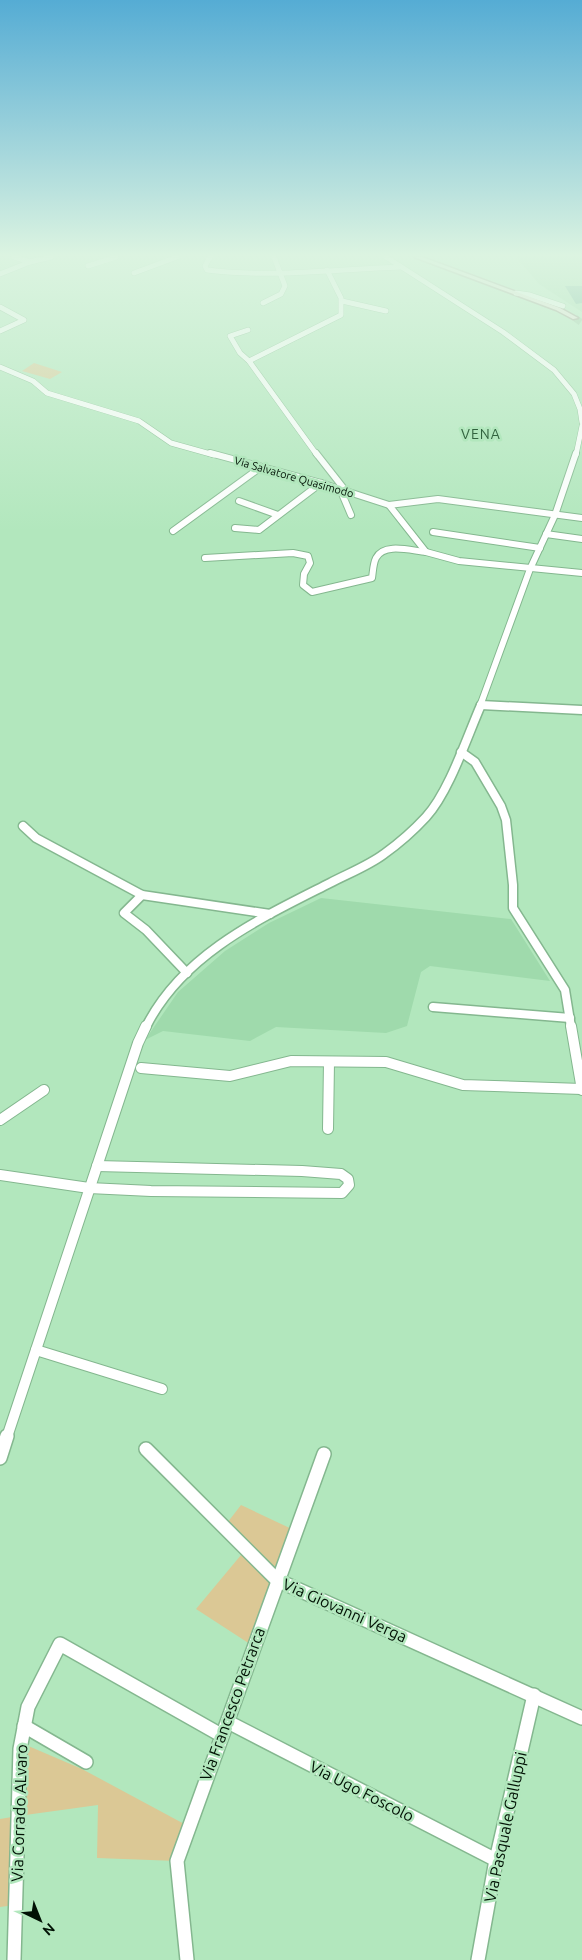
<svg xmlns="http://www.w3.org/2000/svg" width="582" height="1960" viewBox="0 0 582 1960" font-family="Ubuntu,sans-serif">
  <rect width="100%" height="100%" fill="#b2e7bd"/>
  <!-- built -->
  <g fill="#9fdaac">
    <polygon points="516,257 582,257 582,312 539,284"/>
    <polygon points="321,898 511,919 550,981 430,966 421,972 407,1026 386,1033 276,1027 250,1041 163,1031 145,1040 178,992 225,951 269,923"/>
  </g>
  <!-- green -->
  <g fill="#dbc895">
    <polygon points="34,363 62,372 50,379 22,371"/>
    <polygon points="241,1505 296,1531 253,1646 196,1609 246,1549 224,1527"/>
    <polygon points="26,1745 82,1769 188,1826 177,1861 97,1858 98,1805 18,1816 15,1905 0,1907 0,1819 18,1816"/>
  </g>
  <!-- building -->
  <polygon fill="#63a992" points="565,286 582,286 582,303 576,304"/>
  <g fill="none" stroke-linecap="round" stroke-linejoin="round">
    <!-- primary-tunnel -->
    <polyline stroke="#97c7a1" stroke-width="7" stroke-dasharray="7 4" stroke-linecap="butt" points="575,318 582,323"/>
    <!-- street-far4 casing -->
    <g stroke="#84b78f" stroke-width="6">
      <g id="street-far4">
        <polyline points="14,257 30,262"/>
        <path d="M210 257 205 266 207 270C272 278 336 269 401 267"/>
        <polyline points="386,257 503,332 554,370 574,394 580,409 582,422"/>
        <polyline points="88,266 116,257"/>
        <polyline points="134,273 177,257"/>
        <polyline points="0,274 30,262 51,257"/>
        <polyline points="516,293 530,295 563,306"/>
        <polyline points="342,301 386,311"/>
        <polyline points="263,303 281,294 285,286 274,257"/>
        <polyline points="0,307 24,320 0,331"/>
        <polyline points="248,330 230,336 240,353 249,361 317,455"/>
        <polyline points="249,361 341,315 341,298 327,270"/>
        <polyline points="0,367 33,381 47,393 139,421 171,443 214,455"/>
        <polyline points="576,455 582,426"/>
      </g>
    </g>
    <!-- street-far3 casing -->
    <g stroke="#84b78f" stroke-width="8">
      <g id="street-far3">
        <polyline points="210,453 321,483 389,505 426,552 459,561 582,573"/>
        <polyline points="316,453 345,490"/>
        <polyline points="340,489 351,515"/>
        <polyline points="239,501 278,515"/>
        <polyline points="389,505 438,499 582,518"/>
        <polyline points="235,528 259,530 321,483"/>
        <polyline points="173,531 261,467"/>
        <polyline points="433,532 540,548"/>
        <polyline points="546,534 582,539"/>
        <path d="M205 558 293 553 308 556 310 563 304 574 303 585 312 592 372 578C373 572 373 564 376 558 384 542 412 551 426 552"/>
        <polyline points="481,705 505,706"/>
        <polyline points="480,706 530,569 555,515 576,453"/>
      </g>
    </g>
    <!-- street-far2 casing -->
    <g stroke="#84b78f" stroke-width="11">
      <g id="street-far2">
        <polyline points="481,705 582,710"/>
        <polyline points="461,752 475,762 501,806 506,820 513,885 513,908 565,990 571,1027"/>
        <polyline points="23,826 36,838 142,895 270,914"/>
        <polyline points="142,895 124,913 146,930 187,973"/>
        <polyline points="433,1007 570,1018"/>
        <path d="M146 1027C182 954 261 918 330 883 347 874 368 866 384 854 398 844 414 830 426 817 449 792 467 737 481 705"/>
      </g>
    </g>
    <!-- street-far1 casing -->
    <g stroke="#84b78f" stroke-width="12">
      <g id="street-far1">
        <polyline points="571,1026 582,1090"/>
        <polyline points="141,1068 230,1076 291,1061 386,1062 463,1085 582,1089"/>
        <polyline points="0,1120 44,1090"/>
        <polyline points="328,1129 329,1062"/>
        <polyline points="0,1175 89,1188 151,1191 342,1193 349,1185 348,1179 341,1174 302,1171 97,1166"/>
        <polyline points="36,1350 162,1389"/>
        <polyline points="7,1437 138,1043 146,1026"/>
      </g>
    </g>
    <!-- street casing -->
    <g stroke="#84b78f" stroke-width="16">
      <g id="street">
        <polyline points="146,1449 277,1580 582,1718"/>
        <polyline points="0,1458 7,1436"/>
        <polyline points="228,1722 496,1860"/>
        <polyline points="24,1726 86,1762"/>
        <polyline points="14,1960 20,1749 28,1707 60,1644 221,1735"/>
        <polyline points="187,1960 177,1861 324,1454"/>
        <polyline points="478,1960 496,1860 534,1695"/>
      </g>
    </g>
    <!-- primary casing -->
    <g stroke="#9a8d85" stroke-width="3">
      <polygon id="primary" points="414,257 422,257 560,308 578,318 573,319 556,310"/>
    </g>
    <!-- street-far4 -->
    <use href="#street-far4" stroke="#fff" stroke-width="5"/>
    <!-- street-far3 -->
    <use href="#street-far3" stroke="#fff" stroke-width="6"/>
    <!-- street-far2 -->
    <use href="#street-far2" stroke="#fff" stroke-width="8"/>
    <!-- street-far1 -->
    <use href="#street-far1" stroke="#fff" stroke-width="10"/>
    <!-- street -->
    <use href="#street" stroke="#fff" stroke-width="13"/>
    <!-- primary -->
    <use href="#primary" fill="#f4e3df" fill-rule="evenodd"/>
  </g>
  <!-- sky -->
  <linearGradient id="sky" x2="0" y2="1"><stop stop-color="#55acd4"/><stop offset="0.48" stop-color="#dcf4e1"/><stop offset="1" stop-color="#dcf4e1" stop-opacity="0"/></linearGradient>
  <rect width="582" height="531" fill="url(#sky)"/>
  <g text-anchor="middle" stroke-width="5" stroke-linejoin="round" paint-order="stroke">
    <!-- far-street labels -->
    <g font-size="11" fill="#011104" stroke="#b2e7bd">
      <text transform="translate(294 477) rotate(16)" y="4">Via Salvatore Quasimodo</text>
    </g>
    <!-- far-quarter labels -->
    <g font-size="14" letter-spacing="1" fill="#31623e" stroke="#b2e7bd">
      <text x="481" y="439">VENA</text>
    </g>
    <!-- near-street labels -->
    <g font-size="16" fill="#011104" stroke="#b2e7bd">
      <text transform="translate(345 1610) rotate(24)" y="6">Via Giovanni Verga</text>
      <text transform="translate(232 1704) rotate(-70)" y="6">Via Francesco Petrarca</text>
      <text transform="translate(362 1791) rotate(27)" y="6">Via Ugo Foscolo</text>
      <text transform="translate(19 1813) rotate(-88)" y="6">Via Corrado ALvaro</text>
      <text transform="translate(505 1827) rotate(-78)" y="6">Via Pasquale Galluppi</text>
    </g>
  </g>
  <!-- north arrow -->
  <g transform="translate(40 1920) rotate(137)" stroke="#b2e7bd" stroke-width="4" paint-order="stroke">
  <path d="M0-4L9 19L0 12L-9 19Z" fill="#011104"/>
  <text y="-8" font-size="14" font-weight="bold" text-anchor="middle" fill="#011104">N</text>
  </g>
</svg>
